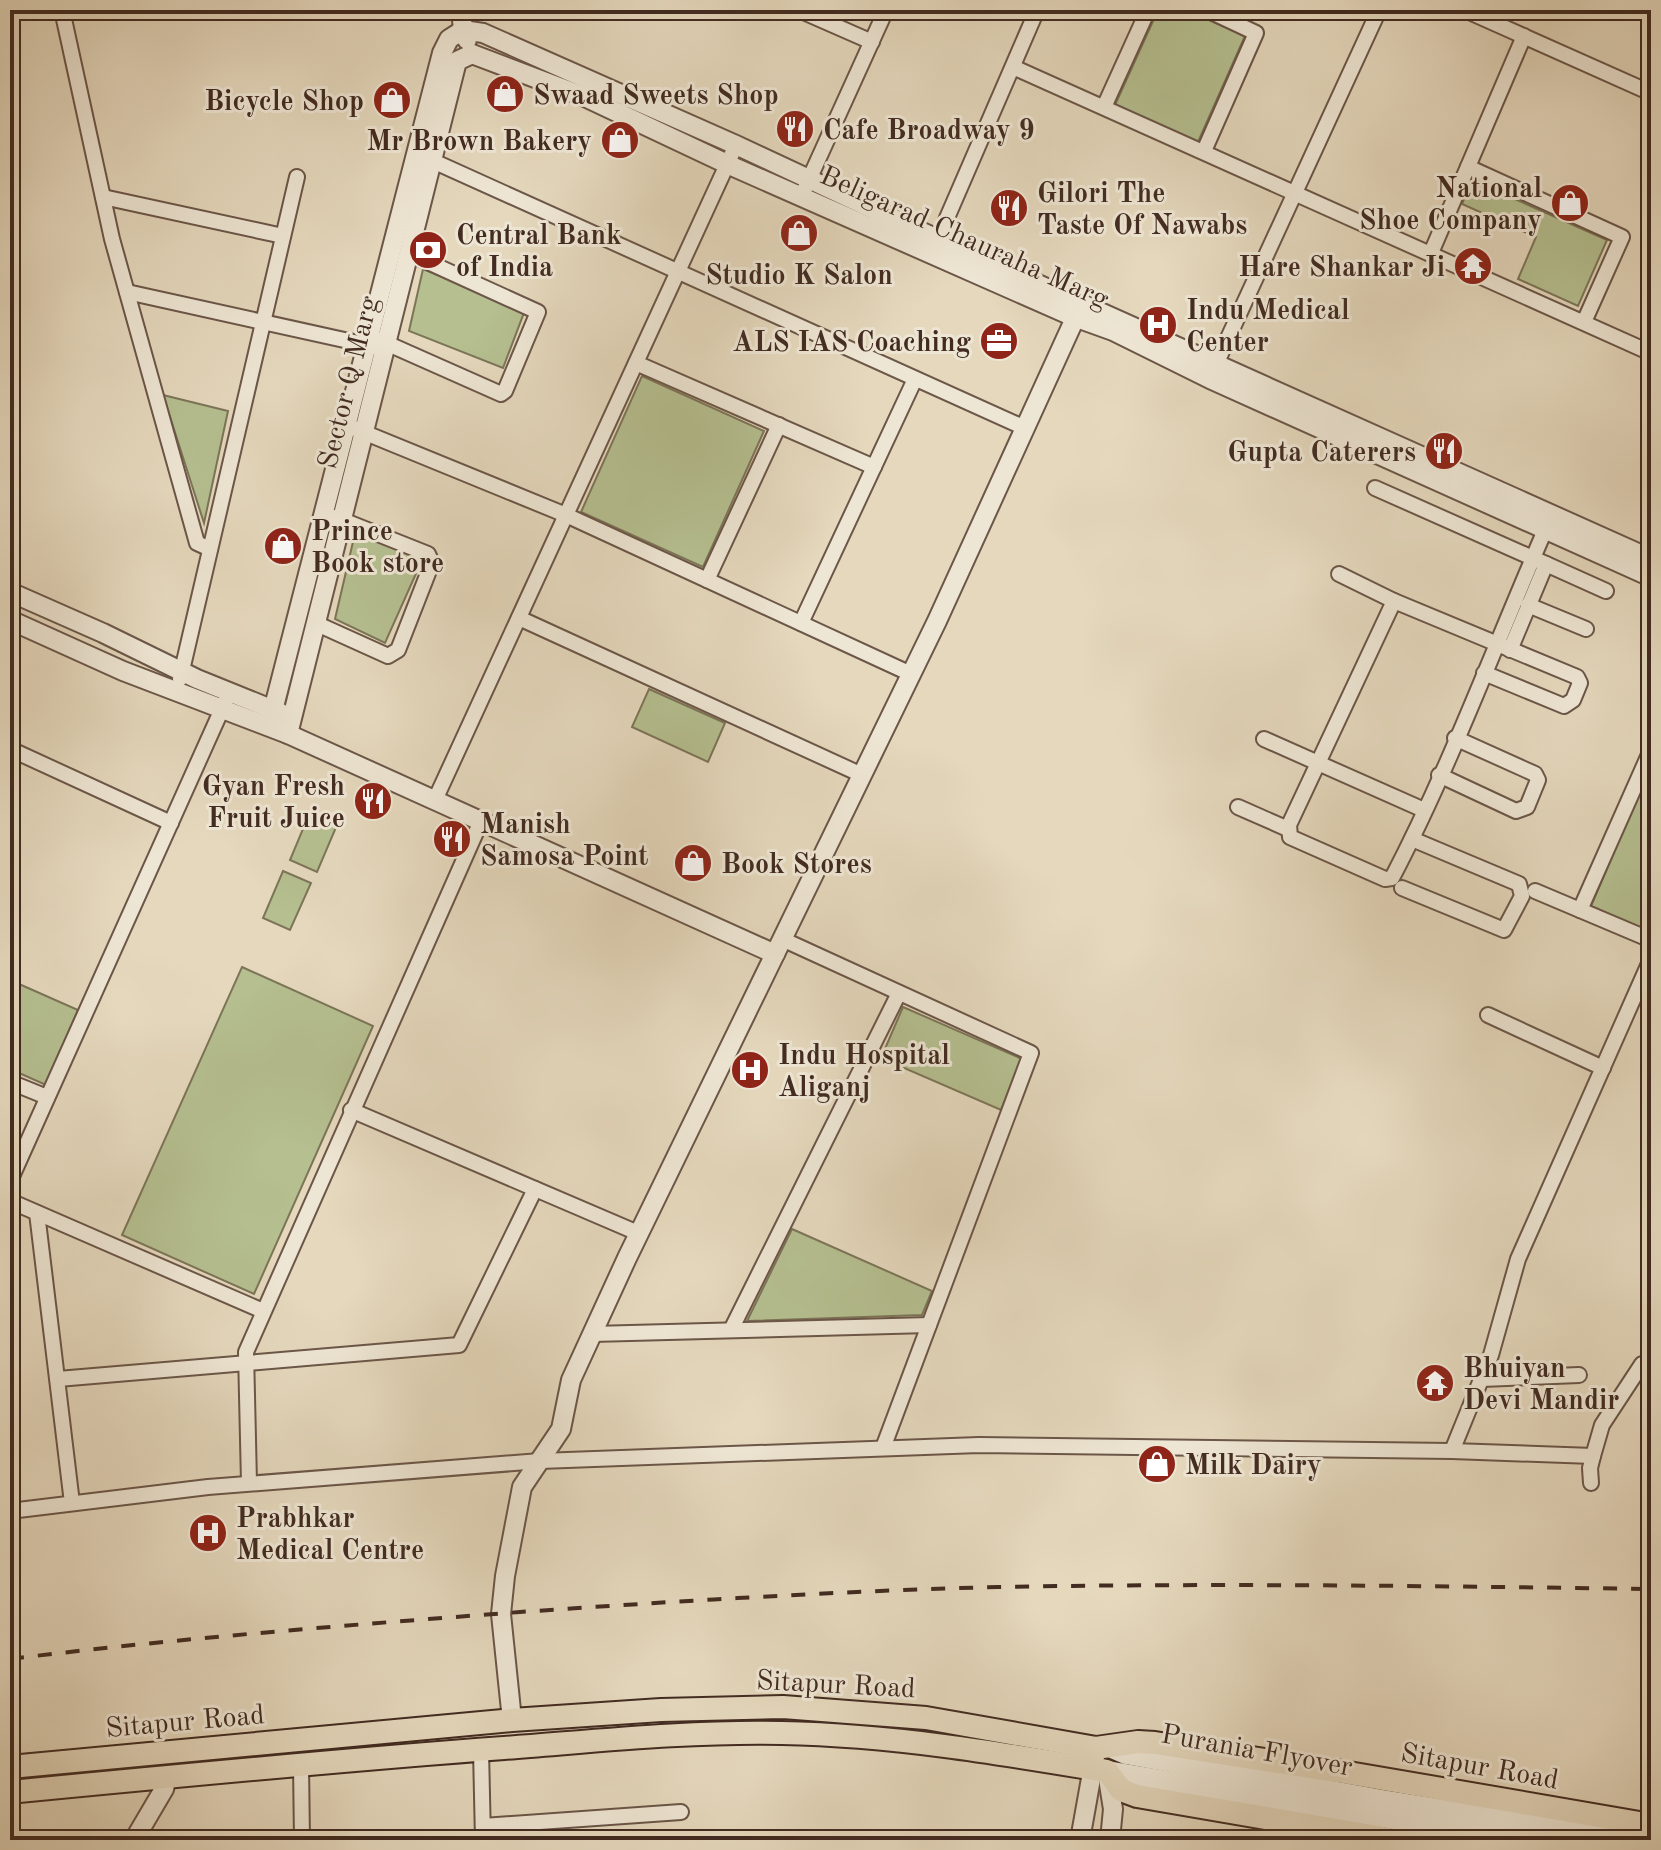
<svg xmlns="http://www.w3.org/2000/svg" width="1661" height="1850" viewBox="0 0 1661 1850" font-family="'Old Standard TT',serif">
  <rect width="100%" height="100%" fill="#e5d8bd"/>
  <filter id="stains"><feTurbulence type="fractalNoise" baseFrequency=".0025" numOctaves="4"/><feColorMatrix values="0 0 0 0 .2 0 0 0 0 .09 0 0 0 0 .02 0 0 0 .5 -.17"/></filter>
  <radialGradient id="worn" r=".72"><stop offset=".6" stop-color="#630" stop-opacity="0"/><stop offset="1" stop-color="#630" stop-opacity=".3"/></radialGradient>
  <!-- green -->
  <g fill="#b5bf90" stroke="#7c7558" stroke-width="2">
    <polygon points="1158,10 1187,10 1245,36 1198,142 1115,105"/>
    <polygon points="1472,180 1607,240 1578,306 1518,279 1536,237 1462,204"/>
    <polygon points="423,269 525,310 503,368 409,331"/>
    <polygon points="642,376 764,431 703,567 581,512"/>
    <polygon points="163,395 228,411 204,523"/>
    <polygon points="356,529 423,558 385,643 335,619"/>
    <polygon points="649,689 725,723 708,762 632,727"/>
    <polygon points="1651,765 1651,918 1646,930 1591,906"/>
    <polygon points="310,812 337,825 317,872 290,860"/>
    <polygon points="283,871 311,883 290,930 263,918"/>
    <polygon points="242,967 373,1026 254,1294 122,1235"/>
    <polygon points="10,980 78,1010 46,1085 10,1069"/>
    <polygon points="903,1007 1022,1059 1001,1110 881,1058"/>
    <polygon points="792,1229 932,1291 922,1315 747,1321"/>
  </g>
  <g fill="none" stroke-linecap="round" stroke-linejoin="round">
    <!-- minor casing -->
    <g stroke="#6b5648" stroke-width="18">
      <g id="minor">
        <polyline points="62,10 112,239 197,543 210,549"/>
        <polyline points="799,10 872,42"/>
        <polyline points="1465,10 1651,93"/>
        <polyline points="1013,67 1651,353"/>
        <polyline points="1104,107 1148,10"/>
        <polyline points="1204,151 1256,33 1207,10"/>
        <polyline points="424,157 1025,428"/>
        <polyline points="1468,167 1622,237 1584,322"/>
        <polyline points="802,195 886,10"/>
        <polyline points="103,197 283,236"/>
        <polyline points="934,248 1037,10"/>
        <polyline points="1431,253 1524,36"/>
        <polyline points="127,292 376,347"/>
        <polyline points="377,339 501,394 505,391 538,312 408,253"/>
        <polyline points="636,363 874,467"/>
        <polyline points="1212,373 1379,10"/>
        <polyline points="346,425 566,515 911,674"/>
        <polyline points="1375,488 1546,564"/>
        <polyline points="1339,574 1394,601"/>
        <polyline points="707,580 779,425"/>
        <polyline points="1528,605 1586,629"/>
        <polyline points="519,618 862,775"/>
        <polyline points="315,623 388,656 398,650 432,563 428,554 335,517"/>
        <polyline points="801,623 915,379"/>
        <polyline points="1510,650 1546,564 1606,591"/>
        <path d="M1484 673 1564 706 1573 700 1580 683 1577 677 1394 601 1289 825 1290 837 1385 879 1392 878C1452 763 1497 639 1549 521"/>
        <polyline points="180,679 297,177"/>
        <polyline points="1264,739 1424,810"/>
        <polyline points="10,749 171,823"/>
        <polyline points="1439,775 1516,811 1527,807 1538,780 1535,774 1455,738"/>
        <polyline points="435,800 736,145"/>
        <polyline points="1238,807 1288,829"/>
        <polyline points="1402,888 1504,930 1522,896 1519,884 1412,839"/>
        <polyline points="1535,891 1651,940"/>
        <polyline points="1580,910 1651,750"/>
        <polyline points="782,939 1031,1053 883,1448"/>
        <polyline points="1488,1015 1603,1068"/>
        <polyline points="10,1082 47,1097"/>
        <polyline points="351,1110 638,1233"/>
        <polyline points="10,1181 226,700"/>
        <polyline points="10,1201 263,1311"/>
        <polyline points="37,1213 72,1503"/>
        <polyline points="731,1330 899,993"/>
        <polyline points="592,1334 929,1325"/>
        <polyline points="58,1379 459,1345 535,1189"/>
        <polyline points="1482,1379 1579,1375"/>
        <polyline points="1452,1451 1491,1355 1518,1259 1651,959"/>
        <polyline points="249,1483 246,1352 481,821"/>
        <polyline points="1591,1483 1590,1468 1593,1456"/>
        <polyline points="10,1511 208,1487 540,1461 979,1445 1452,1451 1593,1456 1602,1425 1642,1364"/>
        <polyline points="481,1750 483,1840"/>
        <polyline points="301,1765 302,1840"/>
        <polyline points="483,1826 681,1812"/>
      </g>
    </g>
    <!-- tertiary casing -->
    <g stroke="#6b5648" stroke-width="22">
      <g id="tertiary">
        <polyline points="461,10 463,30 467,40"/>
        <polyline points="472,54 585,97 727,164 1074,317 1113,331 1210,379 1651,577"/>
        <polyline points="10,592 103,633 197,679 281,713"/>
        <polyline points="10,620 123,671 288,734 775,954"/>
        <polyline points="269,726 442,53 449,39 463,30 483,33 736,145 937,239 1651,559"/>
        <polyline points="288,734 457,61 472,54"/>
        <polyline points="512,1720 501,1614 505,1576 522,1487 561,1429 571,1380 627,1258 937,621 1082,303"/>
        <polyline points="1107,1772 1113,1809 1110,1840"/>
        <polyline points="134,1840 164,1789 167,1777"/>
        <polyline points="1080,1840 1095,1756"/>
      </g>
    </g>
    <!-- secondary casing -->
    <g stroke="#422b21" stroke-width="24">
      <g id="secondary">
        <polyline points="1110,1747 1126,1754 1382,1800 1631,1840"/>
        <polyline points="1107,1771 1518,1840"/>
      </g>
    </g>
    <!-- primary casing -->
    <g stroke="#422b21" stroke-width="26">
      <g id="primary">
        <polyline points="10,1767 512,1720 661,1710 783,1707 926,1718 1096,1748 1138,1742 1155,1743 1343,1772 1651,1825"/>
        <path d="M10 1792C175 1776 339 1760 504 1748 597 1741 689 1731 782 1733 892 1735 999 1753 1107 1771L1121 1790 1137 1796 1395 1840"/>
      </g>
    </g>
    <!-- minor -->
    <use href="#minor" stroke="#eee6d4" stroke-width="14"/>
    <!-- tertiary -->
    <use href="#tertiary" stroke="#eee6d4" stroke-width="18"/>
    <!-- secondary -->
    <use href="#secondary" stroke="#eee6d4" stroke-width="20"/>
    <!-- primary -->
    <use href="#primary" stroke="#e5d8bd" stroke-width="22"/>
    <!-- rail -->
    <path stroke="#422b21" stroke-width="4" stroke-dasharray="14 14" stroke-linecap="butt" d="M10 1659C180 1638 350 1625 520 1612 679 1601 839 1591 998 1587 1216 1583 1434 1586 1651 1589"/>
  </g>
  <!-- icons -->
  <defs>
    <g id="shop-disc" transform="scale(2)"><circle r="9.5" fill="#8f2418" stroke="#eee6d4"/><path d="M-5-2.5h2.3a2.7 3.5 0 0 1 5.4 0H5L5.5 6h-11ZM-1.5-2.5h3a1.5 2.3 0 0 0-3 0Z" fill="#fff"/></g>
    <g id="restaurant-disc" transform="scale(2)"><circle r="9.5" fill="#8f2418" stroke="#eee6d4"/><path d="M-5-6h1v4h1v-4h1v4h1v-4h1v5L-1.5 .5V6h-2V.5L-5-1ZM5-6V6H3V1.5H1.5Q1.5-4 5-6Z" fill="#fff"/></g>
    <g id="bank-disc" transform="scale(2)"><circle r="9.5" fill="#8f2418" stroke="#eee6d4"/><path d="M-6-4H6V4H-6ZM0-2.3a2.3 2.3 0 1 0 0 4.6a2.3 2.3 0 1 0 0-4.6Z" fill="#fff"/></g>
    <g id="temple-disc" transform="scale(2)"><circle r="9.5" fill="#8f2418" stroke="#eee6d4"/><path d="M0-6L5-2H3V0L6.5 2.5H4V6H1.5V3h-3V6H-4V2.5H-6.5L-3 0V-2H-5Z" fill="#fff"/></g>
    <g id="hospital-disc" transform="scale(2)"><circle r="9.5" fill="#8f2418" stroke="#eee6d4"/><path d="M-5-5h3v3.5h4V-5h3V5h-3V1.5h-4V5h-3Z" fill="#fff"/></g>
    <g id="office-disc" transform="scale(2)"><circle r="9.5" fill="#8f2418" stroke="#eee6d4"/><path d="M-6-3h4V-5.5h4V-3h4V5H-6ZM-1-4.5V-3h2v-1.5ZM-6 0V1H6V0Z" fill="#fff"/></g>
  </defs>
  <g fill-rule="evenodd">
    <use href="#shop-disc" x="505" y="94"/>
    <use href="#shop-disc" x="392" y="100"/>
    <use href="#restaurant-disc" x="795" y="129"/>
    <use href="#shop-disc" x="620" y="140"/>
    <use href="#shop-disc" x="1570" y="203"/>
    <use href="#restaurant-disc" x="1009" y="208"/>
    <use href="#shop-disc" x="799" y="233"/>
    <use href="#bank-disc" x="428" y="250"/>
    <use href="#temple-disc" x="1473" y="266"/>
    <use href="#hospital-disc" x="1158" y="325"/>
    <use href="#office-disc" x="999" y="341"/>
    <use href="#restaurant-disc" x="1444" y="451"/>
    <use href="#shop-disc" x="283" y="546"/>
    <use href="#restaurant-disc" x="373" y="801"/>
    <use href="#restaurant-disc" x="452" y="839"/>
    <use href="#shop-disc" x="693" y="863"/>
    <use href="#hospital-disc" x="750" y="1070"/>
    <use href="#temple-disc" x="1435" y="1383"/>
    <use href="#shop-disc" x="1157" y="1464"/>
    <use href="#hospital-disc" x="208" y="1533"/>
  </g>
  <g text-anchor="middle" stroke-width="6" stroke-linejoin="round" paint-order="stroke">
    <!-- poi labels -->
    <g font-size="28" font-weight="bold" fill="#422b21" stroke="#eee6d4" text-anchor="start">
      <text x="533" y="104">Swaad Sweets Shop</text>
      <text x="364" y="110" text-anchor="end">Bicycle Shop</text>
      <text x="823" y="139">Cafe Broadway 9</text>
      <text x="592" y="150" text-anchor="end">Mr Brown Bakery</text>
      <text x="1542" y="197" text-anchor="end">National<tspan x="1542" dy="32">Shoe Company</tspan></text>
      <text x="1037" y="202">Gilori The<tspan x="1037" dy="32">Taste Of Nawabs</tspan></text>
      <text x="456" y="244">Central Bank<tspan x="456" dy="32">of India</tspan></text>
      <text x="1445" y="276" text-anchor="end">Hare Shankar Ji</text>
      <text x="799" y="284" text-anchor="middle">Studio K Salon</text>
      <text x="1186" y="319">Indu Medical<tspan x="1186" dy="32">Center</tspan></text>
      <text x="971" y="351" text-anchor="end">ALS IAS Coaching</text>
      <text x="1416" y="461" text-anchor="end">Gupta Caterers</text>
      <text x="311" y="540">Prince<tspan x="311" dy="32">Book store</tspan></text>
      <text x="345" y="795" text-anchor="end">Gyan Fresh<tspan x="345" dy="32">Fruit Juice</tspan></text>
      <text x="480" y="833">Manish<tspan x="480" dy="32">Samosa Point</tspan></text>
      <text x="721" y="873">Book Stores</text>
      <text x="778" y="1064">Indu Hospital<tspan x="778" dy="32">Aliganj</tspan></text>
      <text x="1463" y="1377">Bhuiyan<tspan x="1463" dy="32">Devi Mandir</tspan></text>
      <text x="1185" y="1474">Milk Dairy</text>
      <text x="236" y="1527">Prabhkar<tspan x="236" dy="32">Medical Centre</tspan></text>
    </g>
    <!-- street labels -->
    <g font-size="28" fill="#422b21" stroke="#eee6d4">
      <text transform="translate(965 236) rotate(24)" y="10">Beligarad Chauraha Marg</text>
      <text transform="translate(347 382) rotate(-76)" y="10">Sector Q Marg</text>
      <text transform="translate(836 1683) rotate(3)" y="10">Sitapur Road</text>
      <text transform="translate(185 1720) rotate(-5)" y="10">Sitapur Road</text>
      <text transform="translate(1257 1749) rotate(10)" y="10">Purania Flyover</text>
      <text transform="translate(1480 1765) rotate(10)" y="10">Sitapur Road</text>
    </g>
  </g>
  <!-- margin -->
  <rect width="1661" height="1850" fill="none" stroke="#e5d8bd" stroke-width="40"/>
  <rect x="12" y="12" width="1637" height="1826" fill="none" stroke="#422b21" stroke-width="4"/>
  <rect x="20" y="20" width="1621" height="1810" fill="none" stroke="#422b21" stroke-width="2"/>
  <rect width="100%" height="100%" filter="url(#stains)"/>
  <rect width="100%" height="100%" fill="url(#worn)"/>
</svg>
